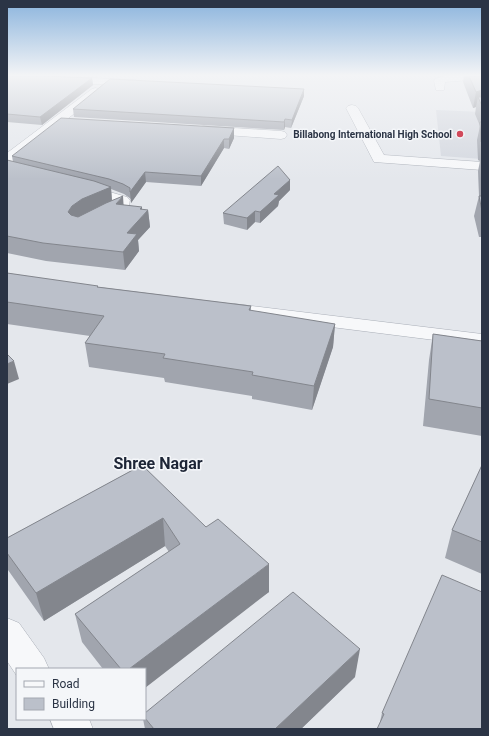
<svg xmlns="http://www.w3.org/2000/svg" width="489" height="736" viewBox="0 0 489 736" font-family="Roboto,sans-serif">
  <rect width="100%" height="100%" fill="#e4e7ec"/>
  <!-- built -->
  <polygon fill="#d2d6de" points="436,110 482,112 482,159 441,156"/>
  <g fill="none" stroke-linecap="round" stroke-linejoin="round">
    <!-- minor casing -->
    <g stroke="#a9aeb7" stroke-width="1">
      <g id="minor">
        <polygon points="7,76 48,76 136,80 141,83 136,86 7,80"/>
        <polygon points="444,76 482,76 482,79 445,82 444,90 436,90 434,81 435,79"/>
        <polygon points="96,88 101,91 100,93 12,163 7,164 7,153 92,89"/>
        <polygon points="352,105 356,106 358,108 384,155 482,162 482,170 374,162 346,108 348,106"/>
        <polygon points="204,126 281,131 285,132 287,135 285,138 281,139 200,133 198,130 200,127"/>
        <path d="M82 184 127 197 130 200C129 203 130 207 127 210 121 215 108 218 100 216L98 213 100 210 114 204V202L77 191 75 188 77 185Z"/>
        <polygon points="235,304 482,334 482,346 228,314 225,310 228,306"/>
        <polygon points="7,618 19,623 44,658 49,669 17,669 17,676 7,661"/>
        <polygon points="50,719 89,719 93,729 54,729"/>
      </g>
    </g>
    <!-- minor -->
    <use href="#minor" fill="#f7f8fa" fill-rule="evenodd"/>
  </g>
  <!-- wall -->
  <g fill="#a1a5ae">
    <polygon points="7,76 92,78 93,85 42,125 7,122"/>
    <polygon points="464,76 482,76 482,237 479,237 474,216 479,196 478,171 480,161 478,160 477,140 480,126 475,114 476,107 473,108 463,82"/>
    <polygon points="304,96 291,128 285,127 284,130 74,117 73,109"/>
    <polygon points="234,128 234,138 229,149 224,148 201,186 146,182 131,203 131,199 124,194 111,189 112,200 124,205 142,210 148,210 150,227 138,240 139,251 125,270 46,261 7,253 7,160 13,162 12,156"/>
    <polygon points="290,180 290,190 279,201 278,206 260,223 255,222 247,230 224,224 223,213"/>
    <polygon points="7,273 99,287 251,306 251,311 335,324 333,347 312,410 252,399 252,396 165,382 164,378 89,367 85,343 90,336 7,324"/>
    <polygon points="433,334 482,341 482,436 423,426 429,360"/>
    <polygon points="142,465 269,592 145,669 103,669 82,642 75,614 169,552 165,546 44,621 8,570 7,568 7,538"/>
    <polygon points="482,465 482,574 445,558 452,530"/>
    <polygon points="482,592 380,722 382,713"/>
    <polygon points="355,677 301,729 145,729 143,719 145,719 145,713"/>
  </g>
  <!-- shaded-wall -->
  <g fill="#83868d">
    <polygon points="92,78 93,85 42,125 40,117"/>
    <polygon points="304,89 304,96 291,128 292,120"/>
    <polygon points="482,90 482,106 478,97 476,107 473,108 476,92"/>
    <polygon points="285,119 285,127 284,130 284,122"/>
    <polygon points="234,128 234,138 229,149 229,139"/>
    <polygon points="224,139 224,148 201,186 201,176"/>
    <polygon points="145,172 146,182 131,203 130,192"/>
    <polygon points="290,180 290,190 279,201 278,206 260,223 260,212 274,194"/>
    <polygon points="111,187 112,203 75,223 68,212 72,206 82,199"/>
    <polygon points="123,196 124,212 116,204"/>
    <polygon points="142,207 142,217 148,210 150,227 138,240 139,251 125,270 123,252 127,233 140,209"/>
    <polygon points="255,211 255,222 247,230 247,218"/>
    <polygon points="335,324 333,347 312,410 314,386"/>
    <polygon points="14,361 19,379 7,384 7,364"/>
    <polygon points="163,518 165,546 44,621 36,593"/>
    <polygon points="269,564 269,592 145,688 145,669 129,669"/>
    <polygon points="360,649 355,677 301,729 275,729"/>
  </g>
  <!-- building -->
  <g fill="#bbc0ca" stroke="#83868d">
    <polygon points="7,76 45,76 92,78 40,117 7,114"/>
    <polygon points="469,76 482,76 482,90 476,92"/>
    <polygon points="110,79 304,89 292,120 285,119 284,122 73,109"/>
    <polygon points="478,97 482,97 482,106"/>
    <polygon points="61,118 234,128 229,139 224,139 201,176 145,172 130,192 130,188 123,184 109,179 12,156"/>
    <polygon points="480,122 482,122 482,142 481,142"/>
    <polygon points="7,160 94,181 111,187 82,199 72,206 68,212 71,215 78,217 106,203 123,196 116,204 142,207 140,209 148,210 127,233 137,234 123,252 43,243 7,236"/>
    <polygon points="278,166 290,180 274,194 279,195 260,212 255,211 247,218 223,213"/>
    <polygon points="479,196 482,196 482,211"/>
    <polygon points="7,273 98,286 97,287 251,306 249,310 335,324 314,386 252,375 253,372 163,358 165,354 85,343 104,316 7,302"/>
    <polygon points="433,334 482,341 482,408 429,399"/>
    <polygon points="7,354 14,361 7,364"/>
    <polygon points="142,465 206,527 218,519 269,564 129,669 121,669 75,614 180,544 163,518 36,593 7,553 7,538"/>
    <polygon points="482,465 482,542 452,530"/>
    <polygon points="442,575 482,592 482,729 377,729 384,714 382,713"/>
    <polygon points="293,592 360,649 275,729 154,729 145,718 145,713"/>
  </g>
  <!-- sky -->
  <linearGradient id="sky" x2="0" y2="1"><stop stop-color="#8bb4dd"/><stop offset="0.42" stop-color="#f3f4f6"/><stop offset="1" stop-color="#f3f4f6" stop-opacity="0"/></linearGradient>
  <rect width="489" height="179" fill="url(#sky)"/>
  <!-- markers -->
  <circle fill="#d1495b" stroke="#f4f6f9" stroke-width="1.5" cx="460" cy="134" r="4"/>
  <g text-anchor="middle" stroke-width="3" stroke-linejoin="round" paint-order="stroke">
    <!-- far-poi labels -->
    <g font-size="10" font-weight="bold" fill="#2b3445" stroke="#f4f6f9" text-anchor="end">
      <text x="452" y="138">Billabong International High School</text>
    </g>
    <!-- district labels -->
    <g font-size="16" font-weight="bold" fill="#1d2536" stroke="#f4f6f9">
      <text x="158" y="469">Shree Nagar</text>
    </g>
  </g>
  <!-- border -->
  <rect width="489" height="736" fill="none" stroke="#2b3445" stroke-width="16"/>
  <!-- legend -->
  <rect x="16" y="668" width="130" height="52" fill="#f4f6f9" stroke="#a4a8b1"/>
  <rect x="24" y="681" width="20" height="6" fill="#f7f8fa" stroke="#a4a8b1"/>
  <text x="52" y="688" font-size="12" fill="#2b3445">Road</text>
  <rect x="24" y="698" width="20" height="12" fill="#bbc0ca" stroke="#a4a8b1"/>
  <text x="52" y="708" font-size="12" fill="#2b3445">Building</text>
</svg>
